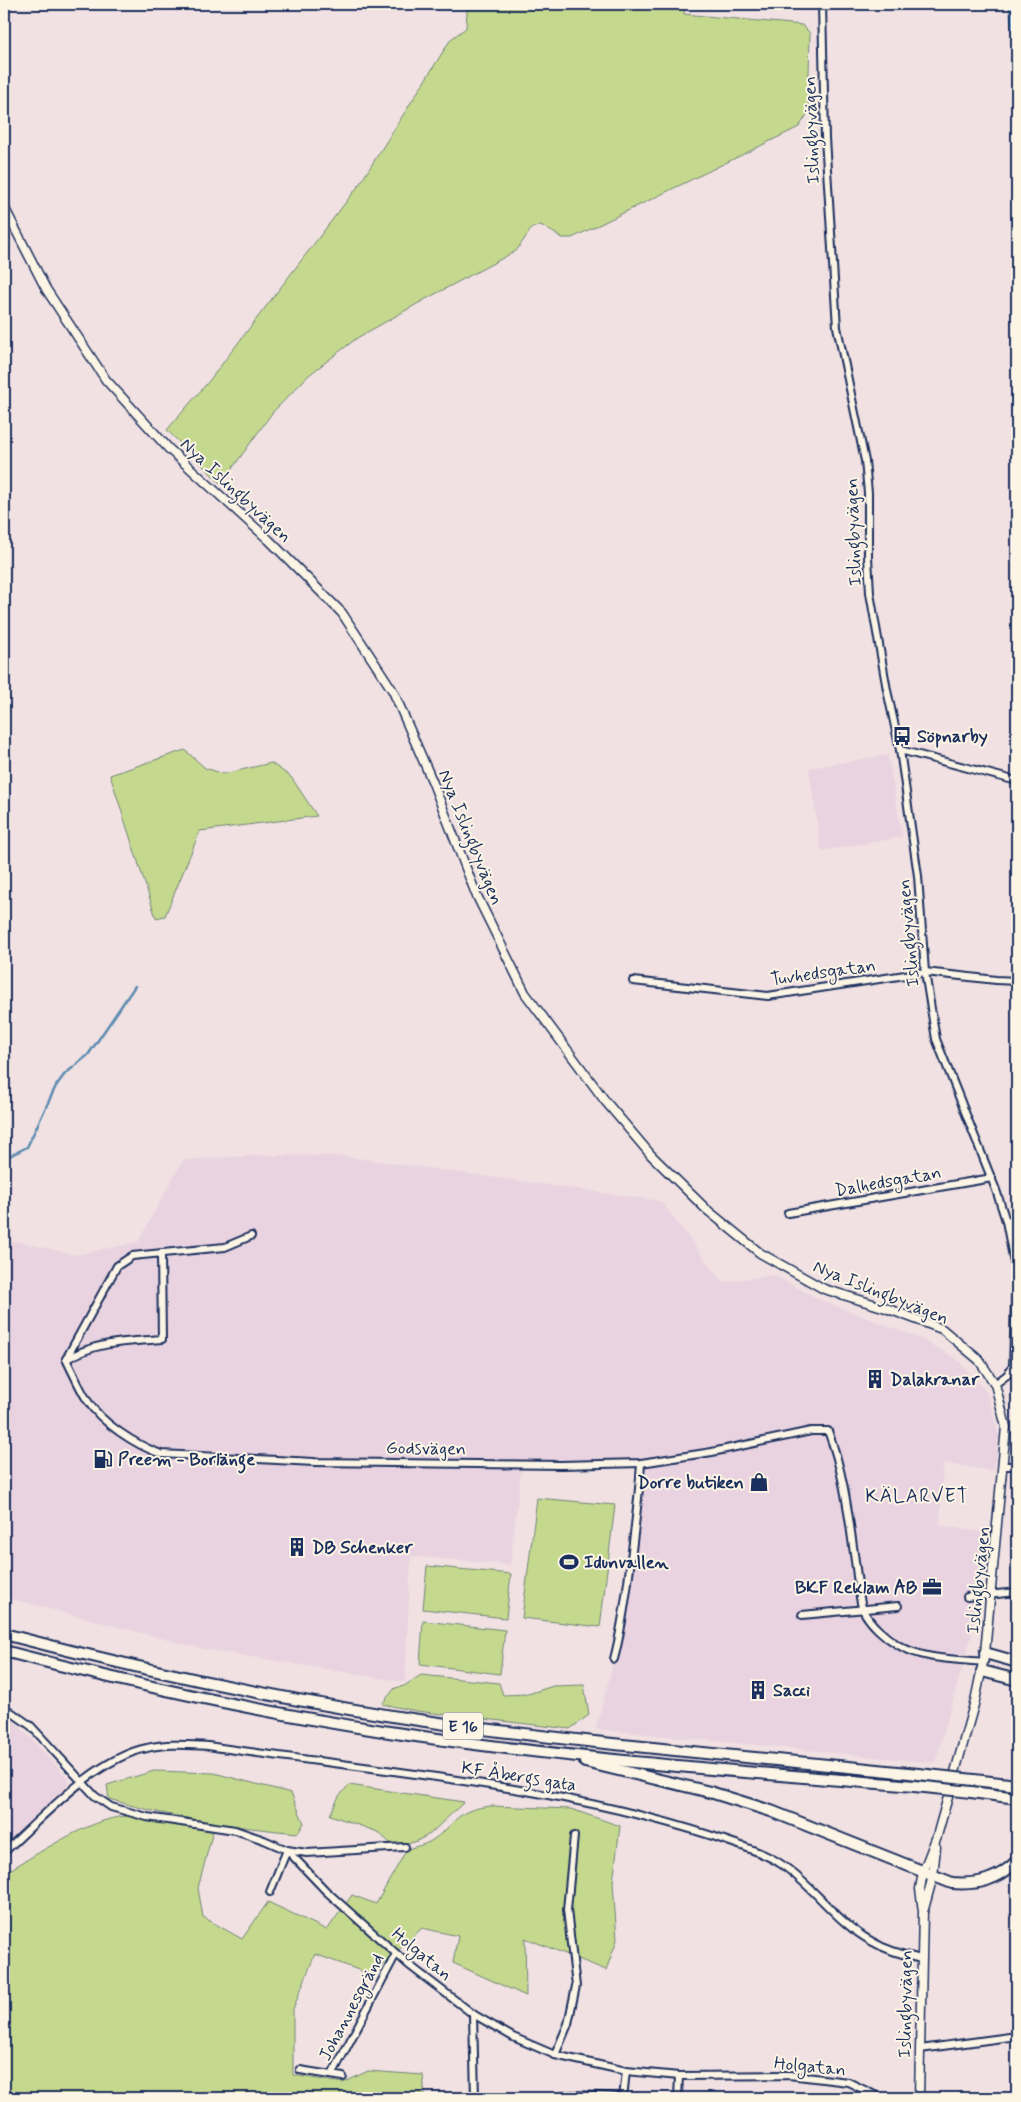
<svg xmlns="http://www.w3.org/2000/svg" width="1021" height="2102" viewBox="0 0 1021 2102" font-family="Mynerve,sans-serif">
  <rect width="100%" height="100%" fill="#f1e1e2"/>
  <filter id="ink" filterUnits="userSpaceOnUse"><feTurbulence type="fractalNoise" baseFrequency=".02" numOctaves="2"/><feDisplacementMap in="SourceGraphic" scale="10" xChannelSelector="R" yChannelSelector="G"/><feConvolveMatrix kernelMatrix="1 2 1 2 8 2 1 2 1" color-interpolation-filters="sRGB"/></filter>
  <g filter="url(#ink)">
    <!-- built -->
    <g fill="#e9d3e0">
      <polygon points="888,755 902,837 821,851 809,768"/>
      <polygon points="264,1155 342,1156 661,1201 722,1282 774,1275 818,1299 919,1338 957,1359 988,1394 999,1436 994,1471 943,1463 940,1525 988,1533 971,1637 935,1763 596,1729 621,1634 641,1464 561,1465 521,1470 510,1565 411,1556 405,1682 203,1649 4,1597 4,1245 16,1241 75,1255 138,1242 183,1160"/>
      <polygon points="4,1717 13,1720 69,1779 65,1791 4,1845"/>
    </g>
    <!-- green -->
    <g fill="#c5d98e" stroke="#708476">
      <polygon points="470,4 685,4 684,14 802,25 810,33 808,113 799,127 572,238 562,238 541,225 532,228 516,251 424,300 357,338 309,375 272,413 221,484 167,430 209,381 359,185 451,39 466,28 467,11"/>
      <polygon points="185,750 205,768 224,774 271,763 291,777 317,816 200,831 165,916 156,918 110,775"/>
      <polygon points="537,1498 615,1505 600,1627 522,1618"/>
      <polygon points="427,1566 511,1574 506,1618 423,1609"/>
      <polygon points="423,1621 505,1630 500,1674 420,1664"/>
      <polygon points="421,1675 499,1683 503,1695 528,1694 553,1686 584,1685 589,1715 570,1729 416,1711 382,1704 395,1688 404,1686"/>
      <path d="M154 1771 214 1773 291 1793 304 1823 298 1833C234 1827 170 1818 109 1799L107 1785Z"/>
      <polygon points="349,1785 464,1802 430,1834 415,1842 391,1844 378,1832 330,1815 339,1796"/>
      <path d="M491 1806 571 1809 620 1826 613 1882 617 1940 606 1970 525 1938 526 1996 453 1963 458 1936 422 1928 372 1975 315 1954 293 2009V2075L343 2083 368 2071 423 2075 425 2098H4V1873C37 1855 88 1819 126 1816 155 1814 186 1823 214 1827L198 1888 203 1917 242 1939 268 1902 327 1930 352 1895 376 1904 407 1849C417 1846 426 1845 434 1839 459 1821 455 1810 491 1806Z"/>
    </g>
    <!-- water -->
    <polygon fill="#89c8e9" stroke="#5d8bb1" points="1009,4 1017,4 1017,72"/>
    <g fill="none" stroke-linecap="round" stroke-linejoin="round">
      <!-- stream -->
      <polyline stroke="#5d8bb1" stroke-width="2.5" points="4,1159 27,1147 56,1086 64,1075 88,1055 135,986"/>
      <!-- minor casing -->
      <g stroke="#1b2f5e" stroke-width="10">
        <g id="minor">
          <polyline points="822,4 825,138 837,327 865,461 868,493 868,557 870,593 887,690 900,750 918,876 925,972 936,1039 996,1190 1006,1221 1016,1273 1013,1366 1007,1375 995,1384"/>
          <polyline points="900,750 1017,781"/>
          <polyline points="633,981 768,996 925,972 996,980 1017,981"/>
          <polyline points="788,1213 992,1178"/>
          <polyline points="1006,1221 1017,1219"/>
          <path d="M66 1359C73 1373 79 1387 87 1400 101 1423 136 1445 161 1454L314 1462 561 1465 641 1463 712 1452 811 1431H828C844 1472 849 1518 855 1561 857 1573 859 1601 863 1610 870 1624 885 1637 898 1645 924 1660 955 1659 984 1662"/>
          <polyline points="66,1359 117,1266 132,1256 225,1247 251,1236"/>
          <path d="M67 1359C98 1341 128 1342 162 1339L161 1253"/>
          <polyline points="1004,1466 1017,1466"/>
          <polyline points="967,1597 1017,1592"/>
          <polyline points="802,1615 898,1606"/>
          <path d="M614 1659C622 1629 626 1598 630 1567 634 1533 639 1498 641 1463"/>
          <polyline points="4,1707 31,1726 95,1796 111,1807 147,1817 235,1830 264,1840 287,1850 326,1891 409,1965 473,2014 513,2037 555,2055 626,2071 679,2076 789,2075 848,2082 881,2098"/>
          <path d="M4 1852C43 1817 96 1758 147 1748 167 1743 188 1745 208 1746 383 1772 569 1785 736 1844 751 1849 768 1855 781 1864 814 1886 836 1922 871 1941 886 1950 903 1955 921 1959"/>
          <polyline points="270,1892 287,1850 307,1853 405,1847"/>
          <polyline points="473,2014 475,2098"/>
          <polyline points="920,2049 1017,2036"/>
          <polyline points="555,2055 568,2024 576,1986 567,1910 574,1836"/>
          <polyline points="300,2070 343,2077"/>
          <polyline points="332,2075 396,1954"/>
          <polyline points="553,2098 572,2095 623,2097"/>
          <polyline points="623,2098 626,2071"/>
          <polyline points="678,2098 679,2076"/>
        </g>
      </g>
      <!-- tertiary casing -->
      <g stroke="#1b2f5e" stroke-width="11">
        <g id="tertiary">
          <polyline points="4,207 46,289 106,380 169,449 269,540 342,613 393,691 433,783 476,894 525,993 606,1102 651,1155 706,1209 760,1253 824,1289 886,1308 942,1329 979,1360 995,1384 1006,1427 985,1653 975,1701 937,1836 923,1872 920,1889 923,1911 919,2098"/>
          <polyline points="924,1909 933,1876 936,1847"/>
        </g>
      </g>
      <!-- trunk casing -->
      <g stroke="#1b2f5e" stroke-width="14">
        <g id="trunk">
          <path d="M4 1634C149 1672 297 1703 446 1724 606 1746 768 1758 928 1775"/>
          <path d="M4 1651C131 1684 259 1712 389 1732 566 1759 746 1772 925 1787"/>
          <polyline points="985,1653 1017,1662"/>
          <polyline points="982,1671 1017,1680"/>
          <path d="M585 1762 710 1792 771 1811 952 1883C978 1885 998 1880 1017 1861"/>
          <polyline points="974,1780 1017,1785"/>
          <polyline points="971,1792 1017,1798"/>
        </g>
      </g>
      <!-- minor -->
      <use href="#minor" stroke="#fcf5e5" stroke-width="6"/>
      <!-- tertiary -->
      <use href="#tertiary" stroke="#fcf5e5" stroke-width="8"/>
      <!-- trunk -->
      <use href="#trunk" stroke="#fcf5e5" stroke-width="10"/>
      <!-- trunk-bridge casing -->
      <g stroke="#1b2f5e" stroke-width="14" stroke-linecap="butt">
        <g id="trunk-bridge">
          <polyline points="928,1775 974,1780"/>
          <polyline points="925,1787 971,1792"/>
        </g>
      </g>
      <!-- trunk-bridge -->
      <use href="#trunk-bridge" stroke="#fcf5e5" stroke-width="10"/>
    </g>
  </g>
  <!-- icons -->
  <defs>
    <g id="bus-bare" transform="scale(1.5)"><path d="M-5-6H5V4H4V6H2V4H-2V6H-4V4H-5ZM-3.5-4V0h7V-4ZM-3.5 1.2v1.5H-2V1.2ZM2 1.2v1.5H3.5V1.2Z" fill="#1b2f5e" stroke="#fcf5e5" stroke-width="2.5" paint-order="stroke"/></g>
    <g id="building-bare" transform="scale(1.5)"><path d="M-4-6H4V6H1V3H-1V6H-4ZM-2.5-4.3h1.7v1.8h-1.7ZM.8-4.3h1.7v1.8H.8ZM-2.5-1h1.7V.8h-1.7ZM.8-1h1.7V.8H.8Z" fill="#1b2f5e" stroke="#fcf5e5" stroke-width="2.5" paint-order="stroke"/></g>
    <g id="fuel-bare" transform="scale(1.5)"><path d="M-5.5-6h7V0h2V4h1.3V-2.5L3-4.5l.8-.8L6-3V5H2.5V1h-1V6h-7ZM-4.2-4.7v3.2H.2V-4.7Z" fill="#1b2f5e" stroke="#fcf5e5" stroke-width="2.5" paint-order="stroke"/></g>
    <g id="shop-bare" transform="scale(1.5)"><path d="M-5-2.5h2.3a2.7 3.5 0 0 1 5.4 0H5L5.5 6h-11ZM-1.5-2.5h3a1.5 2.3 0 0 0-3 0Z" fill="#1b2f5e" stroke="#fcf5e5" stroke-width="2.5" paint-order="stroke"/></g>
    <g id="stadium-bare" transform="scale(1.5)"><path d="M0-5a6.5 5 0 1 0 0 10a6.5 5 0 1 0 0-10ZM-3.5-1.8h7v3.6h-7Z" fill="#1b2f5e" stroke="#fcf5e5" stroke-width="2.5" paint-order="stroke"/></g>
    <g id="office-bare" transform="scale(1.5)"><path d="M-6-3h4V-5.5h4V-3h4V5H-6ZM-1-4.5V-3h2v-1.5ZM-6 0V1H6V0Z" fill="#1b2f5e" stroke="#fcf5e5" stroke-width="2.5" paint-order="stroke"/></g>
  </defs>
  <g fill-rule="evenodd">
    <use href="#bus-bare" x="902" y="736"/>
    <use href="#building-bare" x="875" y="1379"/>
    <use href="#fuel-bare" x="103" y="1459"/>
    <use href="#shop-bare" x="759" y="1482"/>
    <use href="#building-bare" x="297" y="1547"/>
    <use href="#stadium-bare" x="569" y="1562"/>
    <use href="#office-bare" x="932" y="1587"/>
    <use href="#building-bare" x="758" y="1690"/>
  </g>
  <g text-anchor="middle" stroke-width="4" stroke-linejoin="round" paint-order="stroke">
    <!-- shield labels -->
    <rect fill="#fcf5e5" stroke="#5e6a86" stroke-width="1" x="443" y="1712.5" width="40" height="27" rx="4"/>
    <g font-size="16" font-weight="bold" fill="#1b2f5e">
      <text x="463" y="1732">E 16</text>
    </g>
    <!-- street labels -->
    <g font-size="18" fill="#1b2f5e" stroke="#fcf5e5">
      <text transform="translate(811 130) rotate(-92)" y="6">Islingbyvägen</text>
      <text transform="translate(236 490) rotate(43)" y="6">Nya Islingbyvägen</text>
      <text transform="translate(853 532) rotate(-92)" y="6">Islingbyvägen</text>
      <text transform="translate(471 837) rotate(68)" y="6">Nya Islingbyvägen</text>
      <text transform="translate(908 933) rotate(-95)" y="6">Islingbyvägen</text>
      <text transform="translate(823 972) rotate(-8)" y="6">Tuvhedsgatan</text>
      <text transform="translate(888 1181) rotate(-10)" y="6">Dalhedsgatan</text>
      <text transform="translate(881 1292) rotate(22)" y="6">Nya Islingbyvägen</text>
      <text transform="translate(426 1448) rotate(1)" y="6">Godsvägen</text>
      <text transform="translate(978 1580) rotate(-84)" y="6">Islingbyvägen</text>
      <text transform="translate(519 1776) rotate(9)" y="6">KF Åbergs gata</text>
      <text transform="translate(422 1954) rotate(40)" y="6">Holgatan</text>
      <text transform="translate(905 2004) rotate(-89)" y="6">Islingbyvägen</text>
      <text transform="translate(351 2007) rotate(-62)" y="6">Johannesgränd</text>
      <text transform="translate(810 2066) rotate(6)" y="6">Holgatan</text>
    </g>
    <!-- poi labels -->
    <g font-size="18" font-weight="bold" fill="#1b2f5e" stroke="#fcf5e5" text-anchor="start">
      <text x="917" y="742">Söpnarby</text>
      <text x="890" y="1385">Dalakranar</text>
      <text x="118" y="1465">Preem - Borlänge</text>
      <text x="744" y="1488" text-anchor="end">Dorre butiken</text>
      <text x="312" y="1553">DB Schenker</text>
      <text x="584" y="1568">Idunvallen</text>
      <text x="917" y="1593" text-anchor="end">BKF Reklam AB</text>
      <text x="773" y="1696">Sacci</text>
    </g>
    <!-- neighbourhood labels -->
    <g font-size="19" letter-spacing="1" fill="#1b2f5e" stroke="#fcf5e5">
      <text x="917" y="1502">KÄLARVET</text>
    </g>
  </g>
  <!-- margin -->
  <rect width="1021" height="2102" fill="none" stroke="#fcf5e5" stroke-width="20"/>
  <rect x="10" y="10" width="1001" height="2082" fill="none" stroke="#1b2f5e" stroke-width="2" filter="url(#ink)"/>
</svg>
